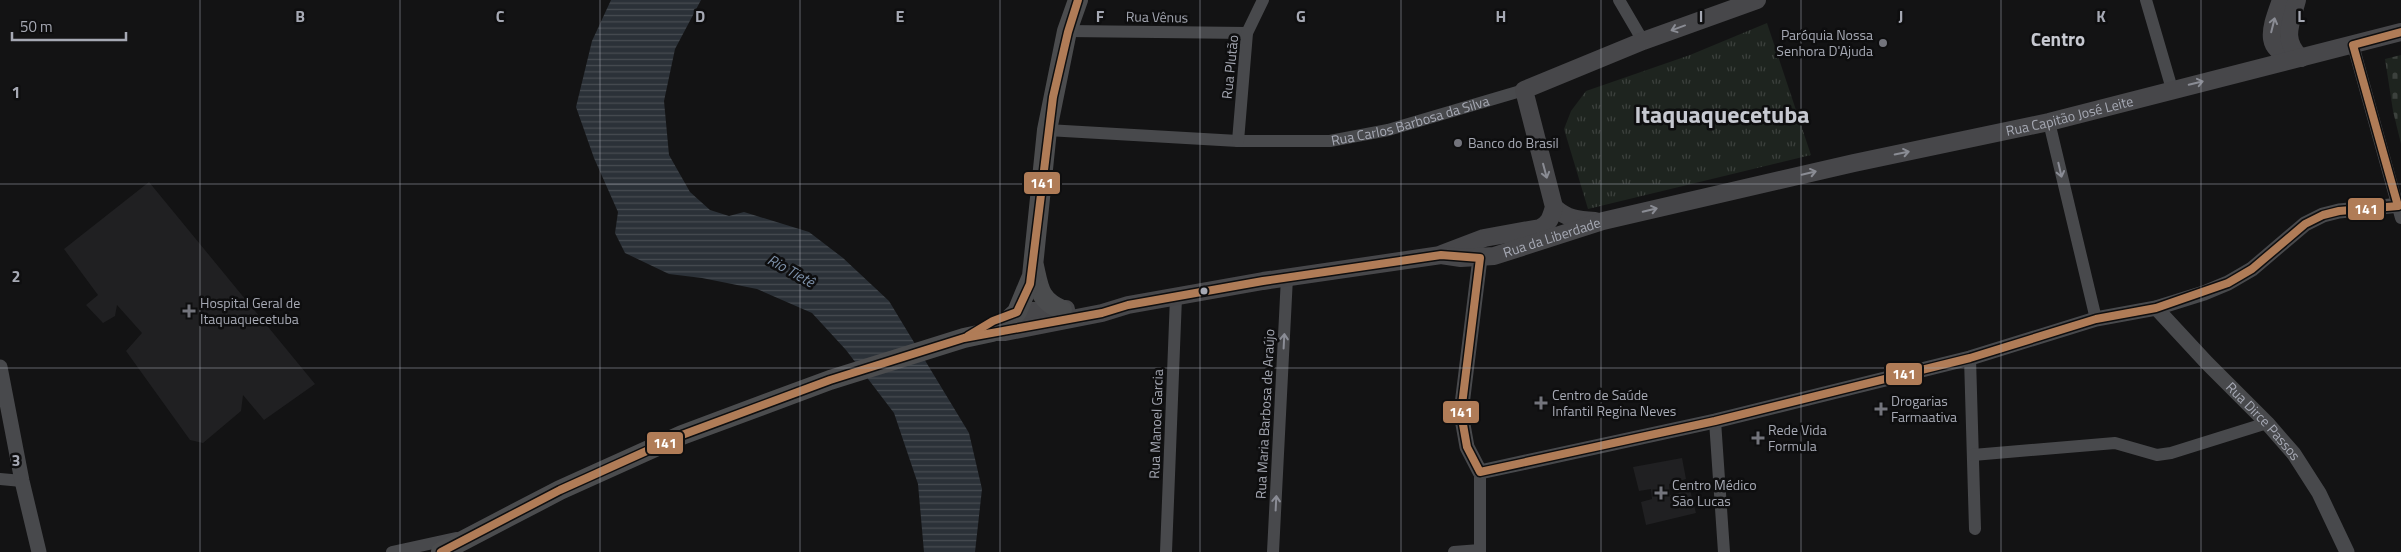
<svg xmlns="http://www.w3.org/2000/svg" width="2401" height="552" viewBox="0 0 2401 552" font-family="'Titillium Web',sans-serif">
  <defs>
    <pattern id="cemetery-stones" width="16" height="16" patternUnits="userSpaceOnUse" patternTransform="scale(1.25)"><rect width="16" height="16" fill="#1e241f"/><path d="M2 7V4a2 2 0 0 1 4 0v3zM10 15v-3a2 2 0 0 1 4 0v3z" fill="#3c413d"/></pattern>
    <pattern id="park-tufts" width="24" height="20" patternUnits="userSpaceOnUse" patternTransform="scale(1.25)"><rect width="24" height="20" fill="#1e241f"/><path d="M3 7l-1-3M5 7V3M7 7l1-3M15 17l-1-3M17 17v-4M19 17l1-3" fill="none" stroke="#3c413d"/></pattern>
    <pattern id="water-rules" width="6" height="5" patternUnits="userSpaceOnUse" patternTransform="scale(1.25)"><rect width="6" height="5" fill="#2b3138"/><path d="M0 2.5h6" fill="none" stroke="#474c52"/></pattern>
  </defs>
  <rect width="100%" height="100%" fill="#131314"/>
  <!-- built -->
  <g fill="#202022">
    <polygon points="149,182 315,384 264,420 243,395 241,411 203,443 190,440 126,351 142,333 117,305 115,316 103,323 86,305 98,295 64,249"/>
    <polygon points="1682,458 1686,479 1669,484 1670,495 1690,490 1696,513 1646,525 1641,502 1652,499 1651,489 1639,491 1633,467"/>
  </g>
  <!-- cemetery -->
  <polygon fill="url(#cemetery-stones)" points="2401,55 2401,144 2393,111 2385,59"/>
  <!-- park -->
  <polygon fill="url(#park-tufts)" points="1767,23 1811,155 1588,209 1564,129 1571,111 1586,91 1690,55"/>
  <!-- water -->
  <polygon fill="url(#water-rules)" points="611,0 701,0 675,49 664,101 669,155 690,192 710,210 729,216 744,212 809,232 843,258 889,301 969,433 982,489 975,552 924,552 918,484 894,413 846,350 812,313 757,289 702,278 669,274 625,253 615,233 618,212 594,158 576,107 592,41"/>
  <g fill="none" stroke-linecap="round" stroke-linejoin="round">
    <!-- minor -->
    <g stroke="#48494c" stroke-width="12">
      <polyline points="1619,0 1643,41"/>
      <polyline points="2146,0 2172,89"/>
      <polyline points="1067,31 1247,33"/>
      <polyline points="2353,45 2401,218"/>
      <polyline points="2049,122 2096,319"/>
      <path id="s1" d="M1047 130 1238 141H1330L1388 130 1524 90"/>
      <polyline points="1238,141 1247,33 1263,0"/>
      <polyline points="1970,358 1975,529"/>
      <polyline points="1715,421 1724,552"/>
      <polyline points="1973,455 2115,443 2157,455 2171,453 2267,423"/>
      <polyline points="0,479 22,481"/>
      <polyline points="392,552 456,538"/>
      <polyline points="1166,552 1176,297"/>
      <polyline points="1273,552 1287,277"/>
      <polyline points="1454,552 1480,550"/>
      <polyline points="1480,552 1480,472"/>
    </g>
    <!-- tertiary -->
    <g stroke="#48494c" stroke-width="15">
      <polyline points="1480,258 1461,413 1467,447 1480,472 1715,421 1970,358 2096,319 2156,308 2204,293 2228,283 2252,269 2305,224 2323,215 2339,211 2401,205"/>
      <path id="s2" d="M2156 308 2207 363 2267 423 2294 454 2319 493 2347 552"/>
      <polyline points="0,367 22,481 39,552"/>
    </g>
    <!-- secondary -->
    <g stroke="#47474a" stroke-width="18">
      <path d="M2281 0C2271 28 2260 53 2301 58"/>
      <path d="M2297 0C2291 23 2281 40 2301 58"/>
      <path d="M1554 207C1567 219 1578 220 1595 221"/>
      <path d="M1442 254 1484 238 1540 228C1550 223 1551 217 1554 207L1524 90 1643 41 1757 0"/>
      <polyline points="1017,312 1066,309"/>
      <path id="s3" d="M992 332H1005L1102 313 1128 305 1263 281 1441 255 1461 258 1494 256 1603 221 1854 163 2049 122 2401 32"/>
    </g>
    <!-- primary -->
    <g stroke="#4b4c4e" stroke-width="20">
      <path d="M1034 266C1039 288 1039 300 1062 310"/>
      <polyline points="441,552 560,490 682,435 830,380 964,338 992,332 1003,325 1017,312 1032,276 1047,130 1067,31 1078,0"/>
    </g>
    <!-- bus-1 casing -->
    <g stroke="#0e0e0f" stroke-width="11">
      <g id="bus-1">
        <polyline points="968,336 993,321 1017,312 1030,284 1053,97 1068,32 1078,0"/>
        <polyline points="441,552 560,490 682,435 830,380 964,338 1102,313 1128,305 1263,281 1441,255 1480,258 1461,413 1467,447 1480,472 1715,421 1970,358 2096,319 2156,308 2228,283 2252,269 2305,224 2323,215 2339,211 2398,206 2353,45 2401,32"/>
      </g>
    </g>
    <!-- bus-1 -->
    <use href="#bus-1" stroke="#b07c57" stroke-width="8"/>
  </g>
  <!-- one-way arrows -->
  <defs><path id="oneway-shaft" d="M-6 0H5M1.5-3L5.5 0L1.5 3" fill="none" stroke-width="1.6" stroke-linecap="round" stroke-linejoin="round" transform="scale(1.25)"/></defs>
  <g stroke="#8a8c94">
    <use href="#oneway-shaft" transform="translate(2273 25) rotate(-76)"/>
    <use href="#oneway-shaft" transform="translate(1678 28) rotate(160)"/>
    <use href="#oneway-shaft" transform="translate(2196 83) rotate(-14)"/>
    <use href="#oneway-shaft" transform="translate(1902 153) rotate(-12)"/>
    <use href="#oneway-shaft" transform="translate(1545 171) rotate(75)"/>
    <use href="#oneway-shaft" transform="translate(1809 173) rotate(-13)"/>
    <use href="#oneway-shaft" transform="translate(1650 210) rotate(-13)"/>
  </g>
  <g stroke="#8a8c95">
    <use href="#oneway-shaft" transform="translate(2060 170) rotate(77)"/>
    <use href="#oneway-shaft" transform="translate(1284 341) rotate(-87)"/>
    <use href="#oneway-shaft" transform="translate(1276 503) rotate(-87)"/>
  </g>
  <!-- grid -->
  <path fill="none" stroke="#a6a9b4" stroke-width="1" stroke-opacity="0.55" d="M200 0V552M400 0V552M600 0V552M800 0V552M1000 0V552M1200 0V552M1401 0V552M1601 0V552M1801 0V552M2001 0V552M2201 0V552M0 184H2401M0 368H2401"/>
  <!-- markers -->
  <g fill="#73747c" stroke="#0e0e0f" stroke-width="2">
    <circle cx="1883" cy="43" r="5"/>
    <circle cx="1458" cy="143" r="5"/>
    <path d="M186.5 303.5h5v5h5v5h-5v5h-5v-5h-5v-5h5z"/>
    <path d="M1538.5 395.5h5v5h5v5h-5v5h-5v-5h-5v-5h5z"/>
    <path d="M1878.5 401.5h5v5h5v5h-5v5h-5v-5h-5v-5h5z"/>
    <path d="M1755.5 430.5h5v5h5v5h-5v5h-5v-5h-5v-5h5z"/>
    <path d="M1658.5 485.5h5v5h5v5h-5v5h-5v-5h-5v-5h5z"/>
  </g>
  <circle fill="#a6a9b4" stroke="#0e0e0f" stroke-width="2" cx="1204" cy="291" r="4.5"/>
  <g text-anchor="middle" stroke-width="5" stroke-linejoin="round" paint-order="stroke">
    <!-- street labels -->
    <g font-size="14" fill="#a6a9b4" stroke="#0e0e0f">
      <text transform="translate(1157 17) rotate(1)" y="5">Rua Vênus</text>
      <text transform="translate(1230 67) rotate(-84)" y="5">Rua Plutão</text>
      <text dy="5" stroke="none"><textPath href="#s3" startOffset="1102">Rua Capitão José Leite</textPath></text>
      <text dy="5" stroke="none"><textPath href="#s1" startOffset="366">Rua Carlos Barbosa da Silva</textPath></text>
      <text dy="5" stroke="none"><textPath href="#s3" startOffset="570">Rua da Liberdade</textPath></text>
      <text transform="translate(1265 414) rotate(-87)" y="5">Rua Maria Barbosa de Araújo</text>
      <text dy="5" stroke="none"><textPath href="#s2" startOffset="156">Rua Dirce Passos</textPath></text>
      <text transform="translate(1156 424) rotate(-88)" y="5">Rua Manoel Garcia</text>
    </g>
    <!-- poi labels -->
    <g font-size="14" fill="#a6a9b4" stroke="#0e0e0f" text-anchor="start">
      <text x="1873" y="40" text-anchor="end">Paróquia Nossa<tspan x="1873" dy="16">Senhora D'Ajuda</tspan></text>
      <text x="1468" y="148">Banco do Brasil</text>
      <text x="200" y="308">Hospital Geral de<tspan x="200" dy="16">Itaquaquecetuba</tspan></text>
      <text x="1552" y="400">Centro de Saúde<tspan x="1552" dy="16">Infantil Regina Neves</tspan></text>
      <text x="1891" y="406">Drogarias<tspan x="1891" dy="16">Farmaativa</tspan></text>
      <text x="1768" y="435">Rede Vida<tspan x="1768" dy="16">Formula</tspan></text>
      <text x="1672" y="490">Centro Médico<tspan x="1672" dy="16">São Lucas</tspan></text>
    </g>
    <!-- water labels -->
    <g font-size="15" font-style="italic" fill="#7f93ac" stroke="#0e0e0f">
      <text transform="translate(791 271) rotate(29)" y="5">Rio Tietê</text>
    </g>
    <!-- district labels -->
    <g font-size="19" font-weight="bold" fill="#c6c8d0" stroke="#0e0e0f">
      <text x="2058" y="46">Centro</text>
    </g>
    <!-- town labels -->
    <g font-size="24" font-weight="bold" fill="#c6c8d0" stroke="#0e0e0f">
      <text x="1722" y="123">Itaquaquecetuba</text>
    </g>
  </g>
  <g font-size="16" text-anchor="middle" font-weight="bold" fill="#a6a9b4" stroke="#0e0e0f" stroke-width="5" stroke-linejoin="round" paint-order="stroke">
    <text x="300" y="22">B</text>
    <text x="500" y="22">C</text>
    <text x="700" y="22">D</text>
    <text x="900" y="22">E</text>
    <text x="1100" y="22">F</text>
    <text x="1301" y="22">G</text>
    <text x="1501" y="22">H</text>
    <text x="1701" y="22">I</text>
    <text x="1901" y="22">J</text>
    <text x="2101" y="22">K</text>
    <text x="2301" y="22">L</text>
    <text x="16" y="98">1</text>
    <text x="16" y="282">2</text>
    <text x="16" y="466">3</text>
  </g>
  <g stroke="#0e0e0f" stroke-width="2">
    <rect x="1023" y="171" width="38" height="24" rx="5" fill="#b07c57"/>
    <rect x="2347" y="197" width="38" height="24" rx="5" fill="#b07c57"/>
    <rect x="1885" y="362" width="38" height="24" rx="5" fill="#b07c57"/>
    <rect x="1442" y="400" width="38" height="24" rx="5" fill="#b07c57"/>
    <rect x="646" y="431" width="38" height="24" rx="5" fill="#b07c57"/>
  </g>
  <g font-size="14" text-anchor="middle" font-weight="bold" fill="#fff">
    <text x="1042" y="188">141</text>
    <text x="2366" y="214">141</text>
    <text x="1904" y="379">141</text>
    <text x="1461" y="417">141</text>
    <text x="665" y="448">141</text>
  </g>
  <!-- scale -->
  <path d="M12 32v8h114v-8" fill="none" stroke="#a6a9b4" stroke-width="2.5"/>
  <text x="20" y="32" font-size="15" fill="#a6a9b4" stroke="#0e0e0f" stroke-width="4" paint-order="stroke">50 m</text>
</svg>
